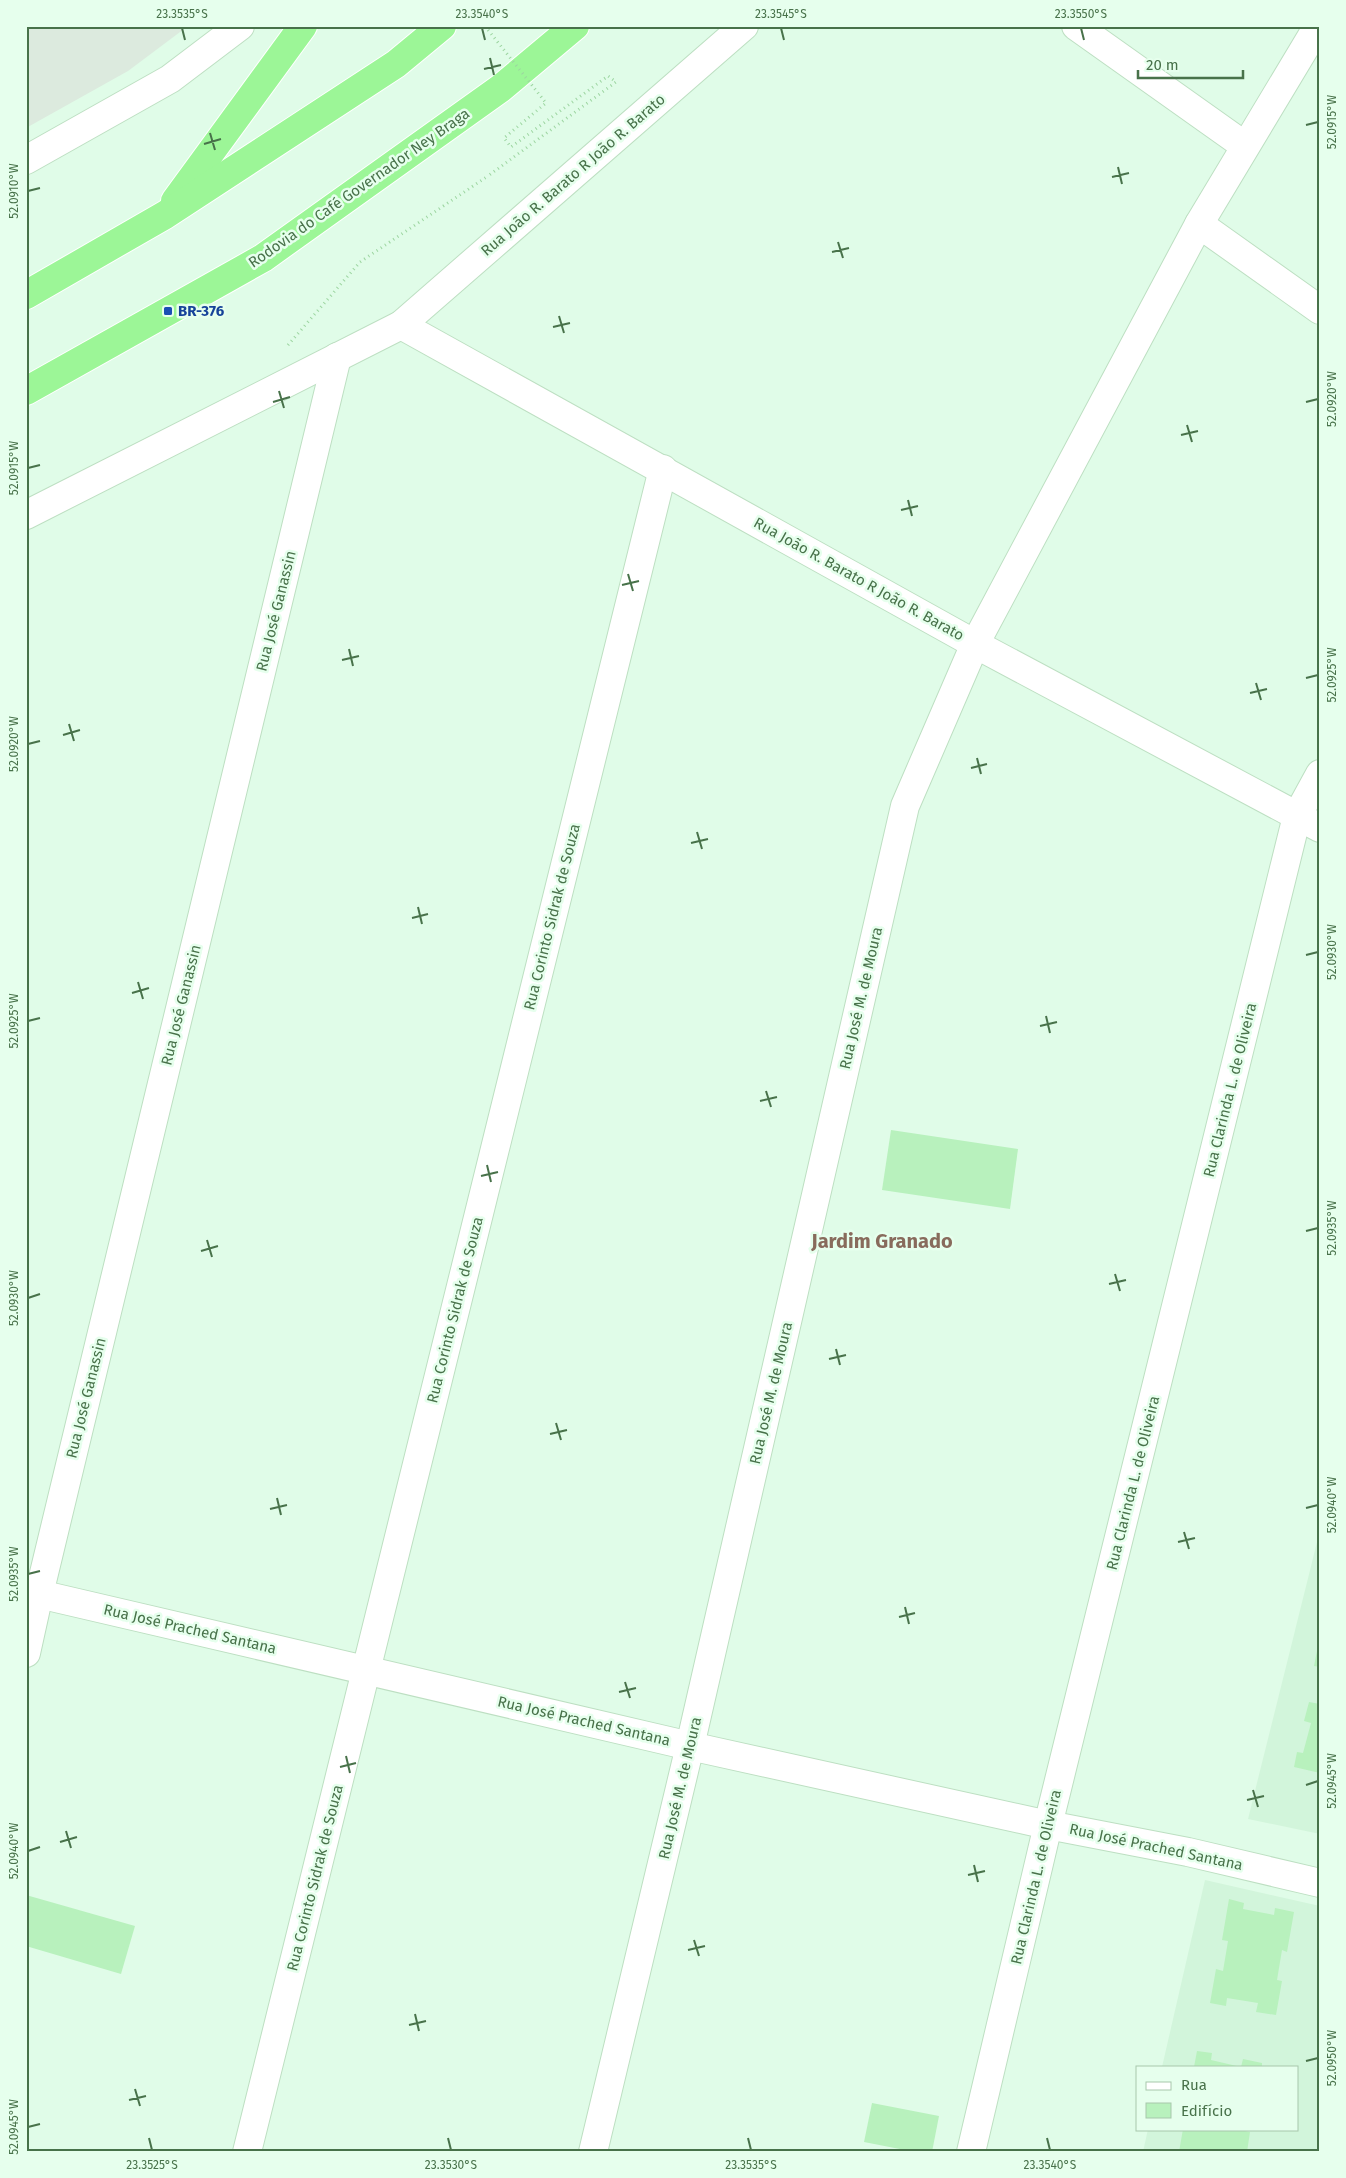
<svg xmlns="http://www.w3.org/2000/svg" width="1346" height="2178" viewBox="0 0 1346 2178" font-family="'Fira Sans',sans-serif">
  <rect width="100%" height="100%" fill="#e0fce8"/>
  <!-- residential -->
  <g fill="#d2f5db">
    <polygon points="1320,1530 1320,1834 1248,1819"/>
    <polygon points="1205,1880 1320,1906 1320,2152 1143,2152 1148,2129 1297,2129 1297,2067 1162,2067"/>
  </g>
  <!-- industrial -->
  <polygon fill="#dceade" points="26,26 188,26 128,71 26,128"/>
  <!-- building -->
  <g fill="#b8f1bd">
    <polygon points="891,1130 1018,1149 1010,1209 882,1190"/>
    <polygon points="1317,1651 1320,1651 1320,1667 1314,1666"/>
    <polygon points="1309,1702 1320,1704 1320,1773 1294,1767 1297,1752 1303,1753 1311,1723 1304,1721"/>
    <polygon points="26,1895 135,1926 121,1974 26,1946"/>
    <polygon points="1229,1899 1244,1903 1243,1909 1274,1915 1275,1908 1294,1912 1287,1952 1282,1950 1277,1980 1282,1981 1276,2015 1256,2012 1258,2003 1227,1998 1226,2006 1210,2003 1216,1969 1223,1971 1228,1941 1222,1940"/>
    <polygon points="1197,2051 1212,2053 1211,2060 1241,2067 1194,2067"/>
    <polygon points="1243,2059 1262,2063 1262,2067 1241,2067"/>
    <polygon points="872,2103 939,2116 932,2152 915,2152 864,2142"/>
    <polygon points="1183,2129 1245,2129 1245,2131 1250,2132 1247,2152 1210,2152 1195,2149 1194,2152 1179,2152"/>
  </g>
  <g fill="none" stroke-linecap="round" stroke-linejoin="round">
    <!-- minor casing -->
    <g stroke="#bddfc2" stroke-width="30">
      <g id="minor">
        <polyline points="1076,26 1245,146"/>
        <polyline points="26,160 170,79 240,26"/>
        <polyline points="1199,224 1320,310"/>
        <polyline points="401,325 975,644 1320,828"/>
        <polyline points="26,515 401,325 744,26"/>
        <polyline points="26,1591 690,1746 1048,1825 1188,1852 1320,1883"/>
        <polyline points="26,1653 39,1594 337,357"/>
        <polyline points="247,2152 663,469"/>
        <polyline points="593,2152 690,1746 905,806 975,644 1199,224 1318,26"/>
        <polyline points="971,2152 1048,1825 1297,816 1320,774"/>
      </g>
    </g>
    <!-- highway casing -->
    <g stroke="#fff" stroke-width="30">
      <g id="highway">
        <polyline points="175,201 303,26"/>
        <polyline points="26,295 165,215 396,64 442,26"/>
        <polyline points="26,391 263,258 501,88 575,26"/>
      </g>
    </g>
    <!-- path -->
    <polyline stroke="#9cd5a0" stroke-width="3" stroke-dasharray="1 4" stroke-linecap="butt" points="288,345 360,262 488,176"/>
    <!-- minor -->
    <use href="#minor" stroke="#fff" stroke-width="28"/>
    <!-- highway -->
    <use href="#highway" stroke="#9cf697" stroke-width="28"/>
    <!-- path-bridge -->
    <polyline stroke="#9cd5a0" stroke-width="3" stroke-dasharray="1 4" stroke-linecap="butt" points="485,26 546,103 504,138 511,147 608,76 616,82 488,176"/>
  </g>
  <!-- ticks -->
  <path fill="none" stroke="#48724a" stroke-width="2" d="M182 28 185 40M482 28 485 40M781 28 784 40M1081 28 1084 40M490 58 494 75M484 69 501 65M1306 125 1318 122M210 133 215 150M204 144 221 139M1118 167 1122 184M1112 177 1129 173M28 191 40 188M838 242 843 258M832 252 849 248M559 316 564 333M553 327 570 323M279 391 284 408M273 402 290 397M1306 402 1318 399M1187 425 1192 442M1181 435 1198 431M28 468 40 465M908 500 912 516M901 510 918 506M628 574 633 591M622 585 639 581M349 649 353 666M342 660 359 656M1306 678 1318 675M1256 683 1261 700M1250 693 1267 689M69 724 74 741M63 735 80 730M28 744 40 741M977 758 981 774M971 768 987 764M697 832 702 849M691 843 708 839M418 907 422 924M412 918 428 914M1306 955 1318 952M138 982 143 999M132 993 149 988M1046 1016 1050 1033M28 1021 40 1018M1040 1026 1057 1022M766 1091 771 1107M760 1101 777 1097M487 1165 491 1182M481 1176 498 1172M1306 1231 1318 1228M207 1240 212 1257M201 1251 218 1246M1115 1274 1120 1291M1109 1284 1126 1280M28 1298 40 1294M836 1349 840 1365M829 1359 846 1355M556 1423 561 1440M550 1434 567 1430M277 1498 281 1515M1306 1508 1318 1505M270 1509 287 1505M1184 1532 1189 1549M1178 1542 1195 1538M28 1574 40 1571M905 1607 909 1624M899 1617 915 1613M625 1682 630 1698M619 1692 636 1688M346 1756 350 1773M340 1767 356 1763M1306 1785 1318 1781M1253 1790 1258 1807M1247 1800 1264 1796M66 1831 71 1848M60 1842 77 1837M28 1851 40 1847M974 1865 978 1882M968 1875 985 1871M694 1940 699 1956M688 1950 705 1946M415 2014 419 2031M409 2025 426 2021M1306 2061 1318 2058M135 2089 140 2106M129 2100 146 2096M28 2127 40 2124M149 2138 152 2150M448 2138 451 2150M748 2138 751 2150M1047 2138 1050 2150"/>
  <!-- markers -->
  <rect fill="#1a4fb4" stroke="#e6ffed" stroke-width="2" x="163" y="306" width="10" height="10" rx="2.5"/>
  <g text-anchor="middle" stroke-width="5" stroke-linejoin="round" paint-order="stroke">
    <!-- street labels -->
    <g font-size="15" fill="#48724a" stroke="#e6ffed">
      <text transform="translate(573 175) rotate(-41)" y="5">Rua João R. Barato R João R. Barato</text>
      <text transform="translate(359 188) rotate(-35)" y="5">Rodovia do Café Governador Ney Braga</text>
      <text transform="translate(859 579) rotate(29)" y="5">Rua João R. Barato R João R. Barato</text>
      <text transform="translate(276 611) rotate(-76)" y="5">Rua José Ganassin</text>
      <text transform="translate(552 917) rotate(-76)" y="5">Rua Corinto Sidrak de Souza</text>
      <text transform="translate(861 998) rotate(-77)" y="5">Rua José M. de Moura</text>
      <text transform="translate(181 1005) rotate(-76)" y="5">Rua José Ganassin</text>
      <text transform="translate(1230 1090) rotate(-76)" y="5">Rua Clarinda L. de Oliveira</text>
      <text transform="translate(455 1310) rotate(-76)" y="5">Rua Corinto Sidrak de Souza</text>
      <text transform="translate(771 1393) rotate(-77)" y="5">Rua José M. de Moura</text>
      <text transform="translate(86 1398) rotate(-76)" y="5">Rua José Ganassin</text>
      <text transform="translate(1133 1483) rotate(-76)" y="5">Rua Clarinda L. de Oliveira</text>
      <text transform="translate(190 1629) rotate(13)" y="5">Rua José Prached Santana</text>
      <text transform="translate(584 1721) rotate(13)" y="5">Rua José Prached Santana</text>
      <text transform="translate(680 1788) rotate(-77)" y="5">Rua José M. de Moura</text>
      <text transform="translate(1156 1847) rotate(12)" y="5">Rua José Prached Santana</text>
      <text transform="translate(1036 1877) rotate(-77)" y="5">Rua Clarinda L. de Oliveira</text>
      <text transform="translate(315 1878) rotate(-76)" y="5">Rua Corinto Sidrak de Souza</text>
    </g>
    <!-- transit labels -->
    <g font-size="15" font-weight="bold" fill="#164399" stroke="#e6ffed" text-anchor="start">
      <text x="178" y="316">BR-376</text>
    </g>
    <!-- district labels -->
    <g font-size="20" font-weight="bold" fill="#886b5c" stroke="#e6ffed">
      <text x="882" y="1248">Jardim Granado</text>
    </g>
  </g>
  <!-- border -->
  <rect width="1346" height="2178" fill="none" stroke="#e6ffed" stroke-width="55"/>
  <!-- legend -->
  <rect x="1136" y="2066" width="162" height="65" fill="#e6ffed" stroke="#a7c7ac"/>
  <rect x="1146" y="2082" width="25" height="8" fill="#ffffff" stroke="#a7c7ac"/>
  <text x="1181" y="2090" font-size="15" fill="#48724a">Rua</text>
  <rect x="1146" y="2103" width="25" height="15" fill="#b8f1bd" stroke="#a7c7ac"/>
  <text x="1181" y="2116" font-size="15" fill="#48724a">Edifício</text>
  <!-- scale -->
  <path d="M1138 70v8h105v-8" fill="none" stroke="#48724a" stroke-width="2.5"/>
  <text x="1146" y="70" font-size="15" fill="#48724a" stroke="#e6ffed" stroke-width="4" paint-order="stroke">20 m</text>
  <rect x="28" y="28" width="1290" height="2122" fill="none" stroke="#48724a" stroke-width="2"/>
  <g font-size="12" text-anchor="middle" fill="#48724a">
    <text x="182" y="18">23.3535°S</text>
    <text x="482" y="18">23.3540°S</text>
    <text x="781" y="18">23.3545°S</text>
    <text x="1081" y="18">23.3550°S</text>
    <text transform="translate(1332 122) rotate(-90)" y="4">52.0915°W</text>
    <text transform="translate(14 191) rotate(-90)" y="4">52.0910°W</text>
    <text transform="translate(1332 399) rotate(-90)" y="4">52.0920°W</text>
    <text transform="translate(14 468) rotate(-90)" y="4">52.0915°W</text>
    <text transform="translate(1332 675) rotate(-90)" y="4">52.0925°W</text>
    <text transform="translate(14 744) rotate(-90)" y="4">52.0920°W</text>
    <text transform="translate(1332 952) rotate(-90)" y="4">52.0930°W</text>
    <text transform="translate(14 1021) rotate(-90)" y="4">52.0925°W</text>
    <text transform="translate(1332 1228) rotate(-90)" y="4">52.0935°W</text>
    <text transform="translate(14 1298) rotate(-90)" y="4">52.0930°W</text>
    <text transform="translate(1332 1505) rotate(-90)" y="4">52.0940°W</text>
    <text transform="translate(14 1574) rotate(-90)" y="4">52.0935°W</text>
    <text transform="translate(1332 1781) rotate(-90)" y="4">52.0945°W</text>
    <text transform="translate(14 1851) rotate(-90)" y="4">52.0940°W</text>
    <text transform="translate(1332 2058) rotate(-90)" y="4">52.0950°W</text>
    <text transform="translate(14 2127) rotate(-90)" y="4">52.0945°W</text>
    <text x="152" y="2169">23.3525°S</text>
    <text x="451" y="2169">23.3530°S</text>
    <text x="751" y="2169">23.3535°S</text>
    <text x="1050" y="2169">23.3540°S</text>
  </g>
</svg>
